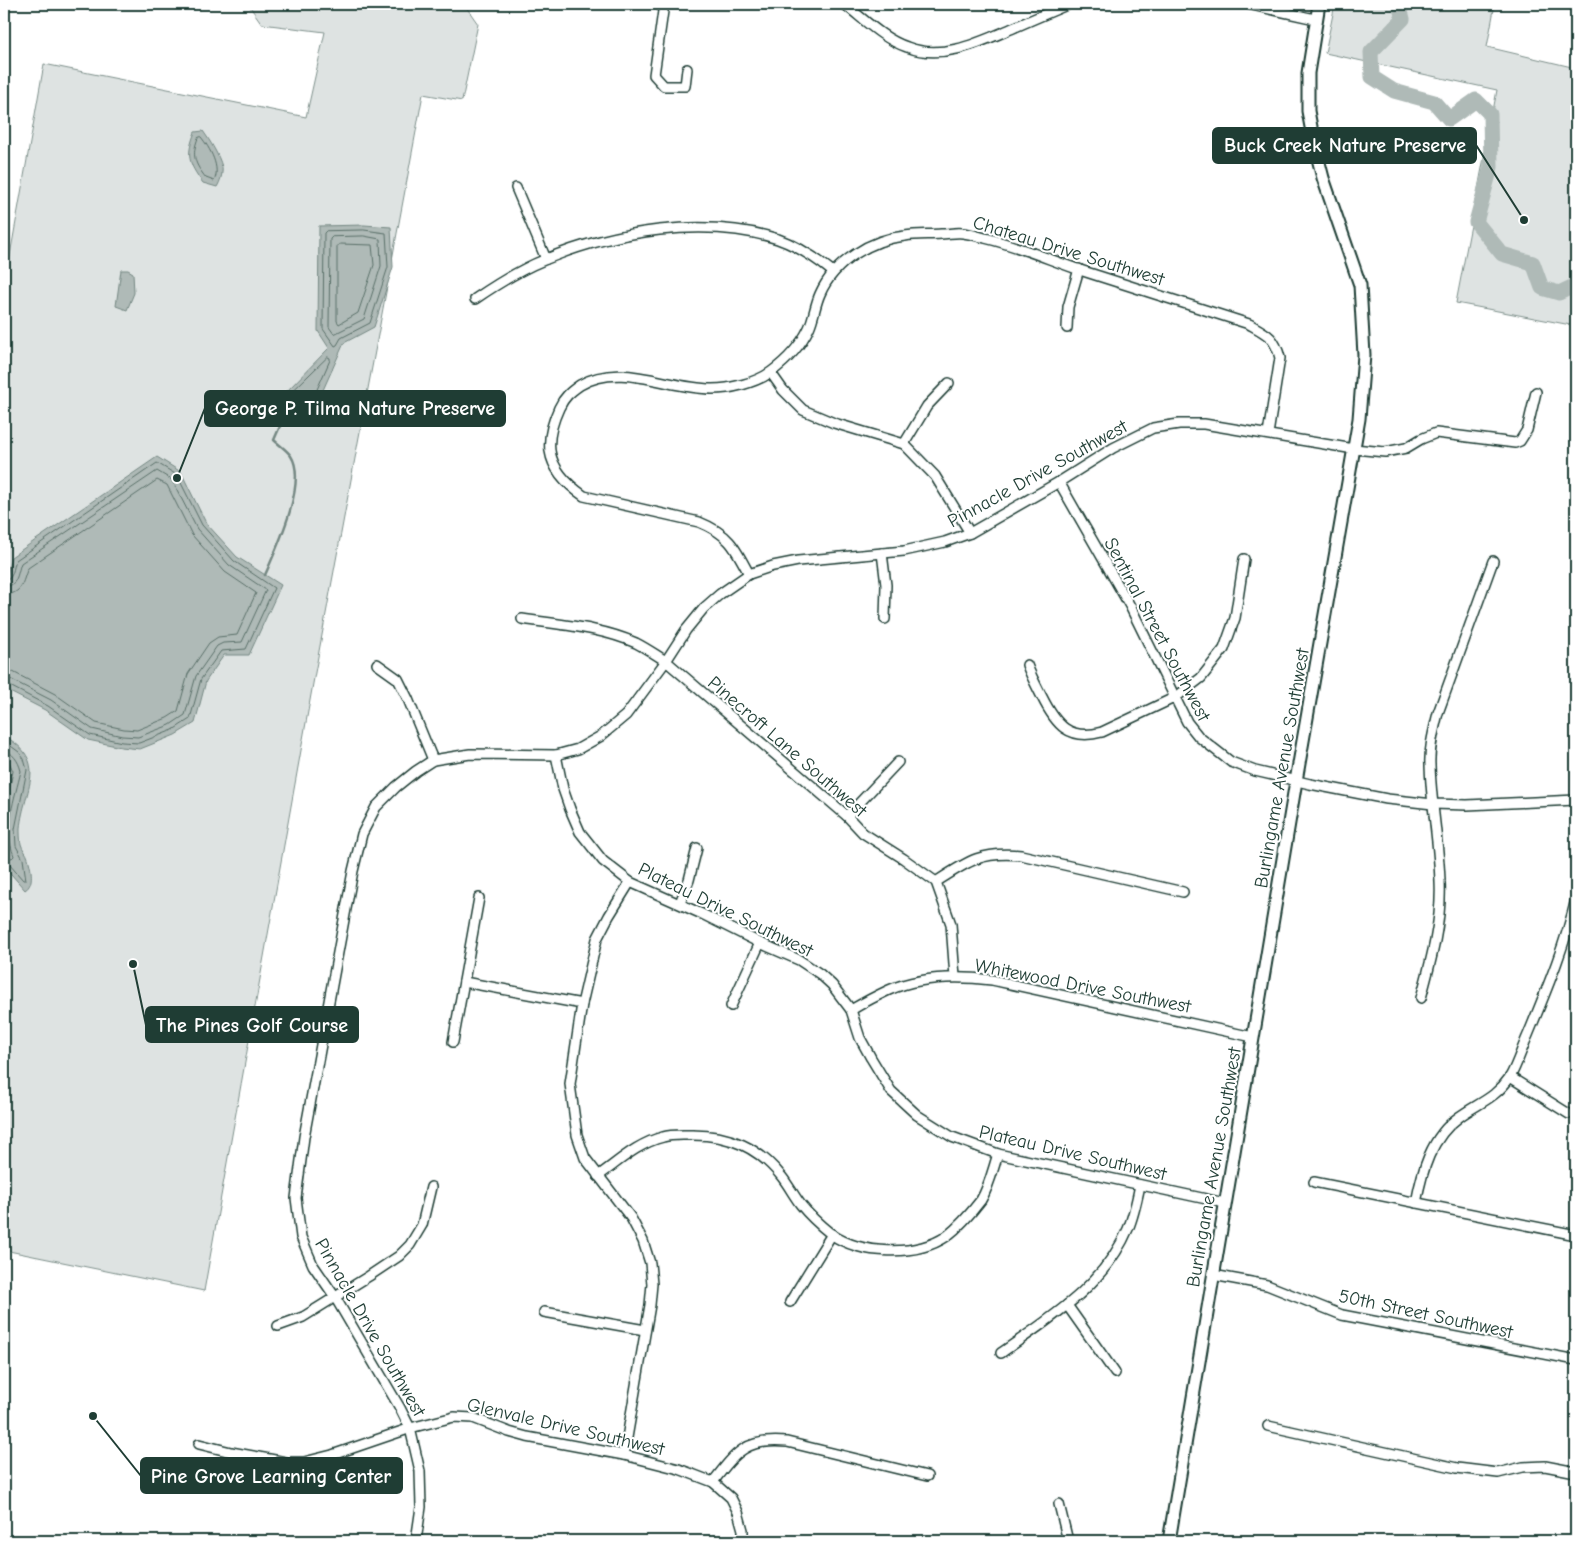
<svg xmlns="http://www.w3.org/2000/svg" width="1580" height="1545" viewBox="0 0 1580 1545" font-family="'Comic Neue',sans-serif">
  <rect width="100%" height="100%" fill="#fff"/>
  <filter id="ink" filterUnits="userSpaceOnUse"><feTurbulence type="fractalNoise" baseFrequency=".02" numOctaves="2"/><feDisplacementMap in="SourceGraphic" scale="10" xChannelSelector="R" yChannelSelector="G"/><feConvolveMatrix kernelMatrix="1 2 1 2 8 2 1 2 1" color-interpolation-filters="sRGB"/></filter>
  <g filter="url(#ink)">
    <!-- green -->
    <g fill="#dee3e2" stroke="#7e908b">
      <polygon points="248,4 464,4 478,24 462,101 423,94 314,678 204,1291 4,1250 4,289 44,64 306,117 325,32 262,24"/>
      <polygon points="1335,4 1495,4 1487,47 1576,68 1576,326 1456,303 1497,90 1325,53"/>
    </g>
    <!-- water -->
    <g fill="#afbab7" stroke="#758883">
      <path d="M203 131C210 141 219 155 222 167 223 174 220 182 217 187L203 183C188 163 186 155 195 132Z"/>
      <polygon points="364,225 391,227 393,267 374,327 344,343 319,399 288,408 285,393 329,348 318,331 319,226"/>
      <polygon points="121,270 128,270 133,273 134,293 127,310 116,306"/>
      <polygon points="157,457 181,472 206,523 237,557 281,585 249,655 224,655 206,681 195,723 175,735 140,749 121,747 88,740 45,710 4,689 4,622 6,620 4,617 4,585 11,557"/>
      <path d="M4 736C50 761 24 789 20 828 20 833 20 839 21 844 22 849 27 853 28 858 31 868 35 884 25 890L4 866Z"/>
    </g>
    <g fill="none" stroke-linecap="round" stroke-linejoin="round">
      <!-- shore -->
      <g stroke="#596f68" stroke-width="1">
        <path d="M201 137C210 148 221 168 214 181L206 178C195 164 191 156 198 138Z"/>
        <polygon points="364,230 386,233 388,267 370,323 341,338 337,345 335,346 323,329 324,233 326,231"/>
        <polygon points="364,236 380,239 381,266 364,319 334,334 329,327 330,239 332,237"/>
        <polygon points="340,244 372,245 374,265 358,313 339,324 337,321 337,247"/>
        <polygon points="328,357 330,358 330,360 315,394 292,400 291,393"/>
        <path d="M4 581C14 580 13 567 16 560L157 463 177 475 202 525 234 561 274 588 246 649 221 651 201 679 190 719 173 730 139 743 122 742 90 735 48 706 8 685H4"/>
        <path d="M4 587C18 586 17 574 21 563L157 471 172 480 197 529 229 565 266 590 242 642 223 643 217 646 196 676 185 715 170 725 138 737 122 736 92 729 51 700 10 679 4 678"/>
        <path d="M4 595C23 594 22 582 28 568L157 480 167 485 192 535 225 572 256 593 237 635 218 637 209 643 188 674 178 711 167 718 137 730 124 729 96 723 55 694 13 672 4 671"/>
        <polyline points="4,741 19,752 24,759 27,770 15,829 16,846 23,859 26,880 23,880 9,864 4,863"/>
        <path d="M4 748C13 755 18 759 21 771 15 798 3 828 14 856L12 858 4 856"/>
        <polyline points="4,758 9,762 13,771 4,816"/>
      </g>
      <!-- stream -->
      <path stroke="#758883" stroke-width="2.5" d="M265 575C276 550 308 482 291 456 287 450 279 445 274 440L288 408"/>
      <!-- river -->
      <polyline stroke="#afbab7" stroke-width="15" points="1399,4 1403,19 1371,52 1372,77 1394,91 1434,102 1449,119 1476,100 1490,114 1491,167 1476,222 1502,254 1533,263 1542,288 1559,293 1576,285"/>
      <!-- minor casing -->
      <g stroke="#1f3d34" stroke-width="12">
        <g id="minor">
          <polyline points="664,4 654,75 664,86 685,86 687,69"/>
          <path d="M844 4C864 19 883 39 907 47 943 61 980 42 1013 28 1031 20 1050 12 1069 4"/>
          <polyline points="1247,4 1315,19"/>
          <polyline points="516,188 546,259"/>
          <path d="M475 299C497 284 519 270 544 260 613 231 705 216 778 239 798 246 817 259 833 272"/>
          <polyline points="1067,328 1068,307 1079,269"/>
          <polyline points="771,373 783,390 803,410 834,423 904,444 935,476 970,533"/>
          <polyline points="904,444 927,406 949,383"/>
          <polyline points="1059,482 1130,606 1187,722 1199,737 1231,762 1255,771 1310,784 1387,799 1433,804 1467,805 1576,800"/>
          <polyline points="882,553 886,585 885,619"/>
          <path d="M749 574C735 547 729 534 699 522L584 496C568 485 553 471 550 451 548 435 553 421 559 408 564 397 570 392 580 385 621 361 668 389 712 389 730 389 756 383 771 372 786 361 801 345 809 328 814 317 815 305 820 294 834 262 871 239 905 236 917 234 929 235 941 234 948 234 956 232 963 233 970 234 978 236 985 238 1019 246 1050 260 1083 271 1138 289 1194 306 1249 324 1267 334 1275 337 1280 358L1268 434"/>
          <path d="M522 619C561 625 600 627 636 643 646 648 656 655 666 661L847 816 863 833 904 859 936 882 951 924 955 977"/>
          <polyline points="377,664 398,679 408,699 433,760"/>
          <path d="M1027 665C1031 676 1037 687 1042 697 1056 725 1069 741 1102 732L1176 697 1201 678 1224 649 1235 618 1244 559"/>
          <polyline points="556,755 563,789 570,809 580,832 603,861 630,882 702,914 760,943 799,960 820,974 832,985 851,1010 860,1038 871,1058 891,1091 917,1115 952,1137 998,1154 1225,1203"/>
          <polyline points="847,816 898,762"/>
          <path d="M936 882C968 861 982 851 1021 855L1183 892"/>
          <polyline points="680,903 689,880 697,848"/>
          <polyline points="464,982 582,1004"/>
          <path d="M1421 998C1431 961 1442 921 1440 882 1439 843 1431 804 1430 765 1429 748 1434 730 1438 713L1493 561"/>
          <polyline points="731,1006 760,943"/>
          <path d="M851 1010C863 1003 876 996 889 990 921 976 958 976 992 980L1253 1037"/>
          <polyline points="453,1042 479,898"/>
          <polyline points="1510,1077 1569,1114"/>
          <path d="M598 1176C618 1162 638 1143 663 1137 672 1134 683 1135 693 1135 730 1135 758 1147 782 1177 789 1186 794 1196 801 1205 809 1215 821 1226 831 1234 861 1255 916 1257 947 1236 960 1226 971 1213 981 1200 989 1187 993 1169 998 1154"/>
          <polyline points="1314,1182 1576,1235"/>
          <path d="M1416 1203C1422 1171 1431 1137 1459 1117 1478 1103 1495 1099 1510 1077 1517 1065 1522 1048 1528 1035 1546 991 1565 946 1576 899"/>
          <polyline points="1213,1275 1267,1285 1342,1315 1576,1360"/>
          <polyline points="790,1302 832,1234"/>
          <polyline points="1067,1305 1115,1373"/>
          <polyline points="544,1312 645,1330"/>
          <polyline points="278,1326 303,1317 369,1276 399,1256 410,1245 422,1225 431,1187"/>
          <path d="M1001 1353C1049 1319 1104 1286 1128 1229 1134 1215 1137 1200 1140 1185"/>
          <polyline points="1268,1426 1457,1468 1498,1473 1523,1467 1545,1466 1576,1472"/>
          <polyline points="199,1444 231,1452 286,1462 304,1462 332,1455 414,1427 454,1417 473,1418 509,1432 527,1437 624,1455 679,1469 713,1482 731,1498 738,1512 743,1530 743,1541"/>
          <polyline points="624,1455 650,1305 652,1284 650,1263 643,1241 631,1218 585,1158 577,1135 570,1084 582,1004 597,939 609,916 630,882"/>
          <path d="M713 1482C736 1452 746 1438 787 1442L927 1476"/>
          <polyline points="1059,1504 1068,1541"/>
          <polyline points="416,1541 421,1507 420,1471 410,1428 400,1408 335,1297 313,1265 301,1237 296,1198 304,1137 353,871 362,834 376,807 396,787 416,771 433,760 470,754 556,755 578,749 601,736 626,715 666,661 686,630 704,608 720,594 749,574 773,566 798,561 904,551 945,542 970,533 1059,482 1113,448 1153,428 1179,424 1204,424 1354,449 1385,452 1406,448 1421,439 1436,433 1515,443 1520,441 1527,430 1536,392"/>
        </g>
      </g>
      <!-- tertiary casing -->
      <g stroke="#1f3d34" stroke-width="15">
        <polyline id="tertiary" points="1169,1541 1296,781 1359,419 1364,355 1360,285 1323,178 1314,143 1308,111 1308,73 1319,4"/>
      </g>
      <!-- minor -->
      <use href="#minor" stroke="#fff" stroke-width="9"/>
      <!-- tertiary -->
      <use href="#tertiary" stroke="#fff" stroke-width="11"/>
    </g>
  </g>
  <g text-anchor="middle" stroke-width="4" stroke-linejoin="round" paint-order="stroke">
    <!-- street labels -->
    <g font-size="19" fill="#1f3d34" stroke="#fff">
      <text transform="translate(1069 250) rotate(17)" y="7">Chateau Drive Southwest</text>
      <text transform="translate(1037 473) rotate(-29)" y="7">Pinnacle Drive Southwest</text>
      <text transform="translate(1158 629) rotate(62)" y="7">Sentinal Street Southwest</text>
      <text transform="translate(788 746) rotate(41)" y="7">Pinecroft Lane Southwest</text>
      <text transform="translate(1281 768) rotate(-80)" y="7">Burlingame Avenue Southwest</text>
      <text transform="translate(726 909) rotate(26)" y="7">Plateau Drive Southwest</text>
      <text transform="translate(1083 985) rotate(11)" y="7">Whitewood Drive Southwest</text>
      <text transform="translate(1073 1152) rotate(13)" y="7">Plateau Drive Southwest</text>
      <text transform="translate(1213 1167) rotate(-80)" y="7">Burlingame Avenue Southwest</text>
      <text transform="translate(1426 1313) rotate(12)" y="7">50th Street Southwest</text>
      <text transform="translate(371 1327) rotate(60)" y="7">Pinnacle Drive Southwest</text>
      <text transform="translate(566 1426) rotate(13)" y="7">Glenvale Drive Southwest</text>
    </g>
  </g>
  <!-- callouts -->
  <path fill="none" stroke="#1f3d34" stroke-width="2" d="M1524 220L1476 145M177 478L205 408M133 964L146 1025M93 1416L141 1476"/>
  <g fill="#1f3d34" stroke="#fff" stroke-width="2">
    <circle cx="1524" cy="220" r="5"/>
    <circle cx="177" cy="478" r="5"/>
    <circle cx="133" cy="964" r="5"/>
    <circle cx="93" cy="1416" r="5"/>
  </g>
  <g fill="#1f3d34" stroke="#1f3d34" stroke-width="2">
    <rect x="1213" y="128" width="263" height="35" rx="5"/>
    <rect x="205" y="391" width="300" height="35" rx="5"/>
    <rect x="146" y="1007" width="212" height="35" rx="5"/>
    <rect x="141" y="1458" width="261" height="35" rx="5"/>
  </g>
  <g font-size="20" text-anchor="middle" font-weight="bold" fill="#fff">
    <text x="1345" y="152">Buck Creek Nature Preserve</text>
    <text x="355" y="415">George P. Tilma Nature Preserve</text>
    <text x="252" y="1032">The Pines Golf Course</text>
    <text x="271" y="1483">Pine Grove Learning Center</text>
  </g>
  <!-- margin -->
  <rect width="1580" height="1545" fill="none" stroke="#fff" stroke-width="20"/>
  <rect x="10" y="10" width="1560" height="1525" fill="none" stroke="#1f3d34" stroke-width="2" filter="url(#ink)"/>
</svg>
